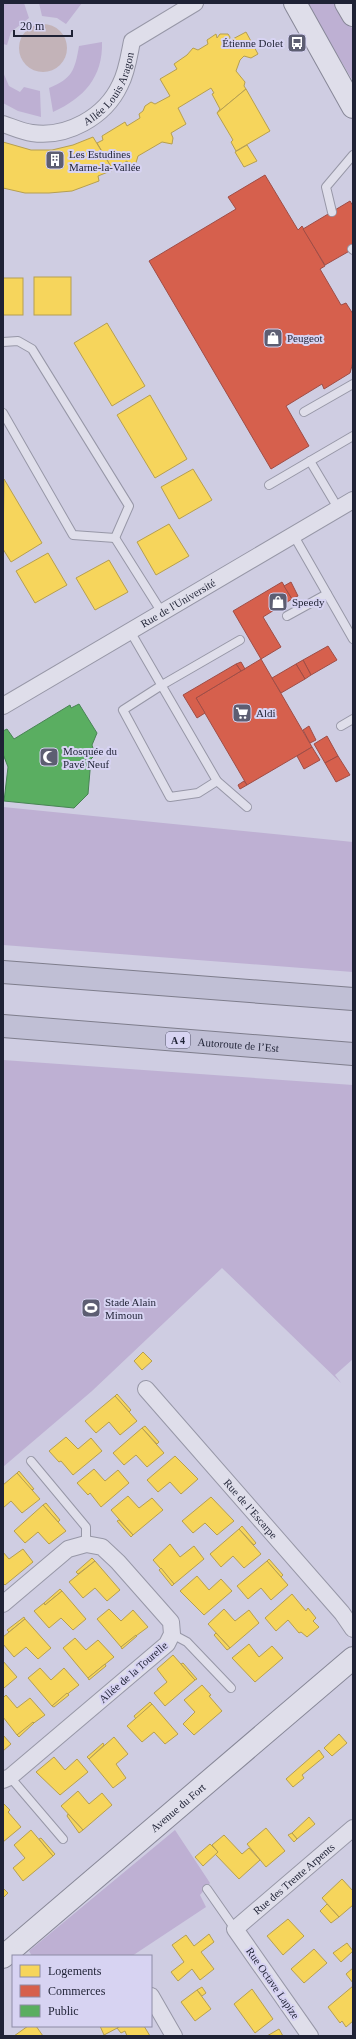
<svg xmlns="http://www.w3.org/2000/svg" width="356" height="2039" viewBox="0 0 356 2039" font-family="'Times New Roman',serif">
  <rect width="100%" height="100%" fill="#cfcde2"/>
  <!-- green -->
  <g fill="#beb0d3">
    <polygon points="3,3 24,3 29,18 11,32 7,45 3,44"/>
    <polygon points="39,3 82,3 66,24 57,18 42,16"/>
    <polygon points="306,3 337,3 353,30 353,81"/>
    <path d="M102 42C103 77 84 98 53 112L49 88C72 79 75 70 79 46Z"/>
    <polygon points="3,72 9,86 20,92 24,87 40,91 41,117 18,111 3,103"/>
    <polygon points="3,807 353,842 353,972 3,945"/>
    <polygon points="3,1060 353,1085 353,1359 335,1375 341,1383 222,1268 92,1391 3,1467"/>
    <polygon points="175,1830 210,1883 200,1895 206,1907 132,1956 32,1956 29,1951"/>
  </g>
  <!-- water -->
  <circle fill="#c3b3b8" cx="43" cy="48" r="24"/>
  <!-- homes -->
  <g fill="#f6d55c" stroke="#b69f50">
    <polygon points="246,32 258,54 251,58 244,56 240,60 236,71 245,82 244,86 246,89 217,113 220,109 212,94 214,93 211,88 178,108 186,124 171,133 173,138 172,144 162,142 138,156 135,166 128,164 127,161 113,170 97,143 103,140 102,136 125,122 127,126 140,118 139,114 143,111 145,106 151,102 155,104 170,96 160,79 177,69 174,64 187,55 193,48 198,50 208,44 207,40 216,34 217,38 220,34 228,34 230,37 229,41"/>
    <polygon points="246,89 270,131 236,151 231,142 233,140 217,113"/>
    <polygon points="93,137 113,170 98,176 99,181 72,191 49,193 25,193 3,188 3,142 31,150 52,150 73,145"/>
    <polygon points="247,145 257,161 244,167 235,152"/>
    <rect x="34" y="277" width="37" height="38"/>
    <rect x="3" y="278" width="20" height="37"/>
    <polygon points="107,323 145,386 112,406 74,343"/>
    <polygon points="150,395 187,459 155,478 117,415"/>
    <polygon points="193,469 212,500 179,519 161,487"/>
    <polygon points="4,479 42,543 11,562 3,549"/>
    <polygon points="169,524 189,556 156,575 137,542"/>
    <polygon points="48,553 67,585 35,603 16,571"/>
    <polygon points="109,560 128,592 95,610 76,578"/>
    <polygon points="143,1352 152,1361 142,1370 134,1361"/>
    <polygon points="117,1394 131,1410 129,1412 115,1396"/>
    <polygon points="115,1396 137,1421 120,1435 109,1422 96,1433 85,1421"/>
    <polygon points="145,1426 159,1442 157,1444 142,1428"/>
    <polygon points="142,1428 164,1453 147,1467 136,1455 124,1465 113,1453"/>
    <polygon points="66,1437 78,1449 91,1438 102,1451 73,1475 61,1461 59,1462 49,1451"/>
    <polygon points="175,1456 198,1479 181,1494 170,1482 158,1492 147,1480"/>
    <polygon points="94,1469 105,1481 118,1470 129,1483 101,1507 90,1493 88,1495 77,1483"/>
    <polygon points="19,1471 34,1489 31,1490 17,1473"/>
    <polygon points="17,1473 40,1499 22,1513 11,1501 3,1508 3,1485"/>
    <polygon points="128,1496 139,1508 152,1498 163,1510 133,1535 111,1510"/>
    <polygon points="211,1497 234,1521 217,1535 205,1523 193,1533 182,1521"/>
    <polygon points="46,1503 60,1520 58,1522 43,1505"/>
    <polygon points="43,1505 66,1531 49,1544 38,1532 25,1543 14,1531"/>
    <polygon points="119,1520 133,1535 131,1537 117,1521"/>
    <polygon points="242,1526 256,1543 254,1545 239,1529"/>
    <polygon points="239,1529 261,1554 244,1568 233,1556 221,1567 210,1554"/>
    <polygon points="170,1544 180,1557 194,1546 204,1559 174,1584 153,1560"/>
    <polygon points="23,1549 33,1562 5,1585 3,1583 3,1552 9,1559"/>
    <polygon points="92,1558 95,1561 78,1574 76,1572"/>
    <polygon points="269,1559 283,1575 281,1577 267,1561"/>
    <polygon points="95,1561 120,1590 107,1601 95,1588 83,1598 69,1582"/>
    <polygon points="267,1561 288,1585 271,1600 261,1588 248,1599 237,1586"/>
    <polygon points="161,1568 174,1584 172,1586 159,1570"/>
    <polygon points="197,1576 209,1590 221,1579 232,1591 204,1615 180,1591"/>
    <polygon points="60,1589 62,1591 45,1605 44,1603"/>
    <polygon points="62,1591 86,1619 73,1630 61,1618 49,1628 34,1611 44,1603 45,1605"/>
    <polygon points="292,1594 306,1611 308,1608 316,1618 313,1621 319,1627 307,1637 301,1632 299,1633 288,1620 276,1631 265,1618"/>
    <polygon points="109,1609 121,1621 133,1610 148,1627 121,1647 97,1619"/>
    <polygon points="224,1609 235,1621 249,1610 259,1623 230,1648 208,1624"/>
    <polygon points="24,1617 25,1619 9,1632 7,1630"/>
    <polygon points="25,1619 51,1648 38,1659 26,1647 14,1657 3,1644 3,1637"/>
    <polygon points="216,1633 230,1648 227,1650 214,1635"/>
    <polygon points="136,1635 137,1636 122,1649 121,1647"/>
    <polygon points="75,1638 86,1650 98,1640 114,1657 88,1678 63,1648"/>
    <polygon points="249,1644 259,1657 272,1646 283,1658 255,1682 232,1658"/>
    <polygon points="173,1655 195,1680 165,1706 154,1693 167,1682 157,1669"/>
    <polygon points="3,1661 17,1677 4,1688 3,1687"/>
    <polygon points="183,1663 197,1679 195,1680 181,1664"/>
    <polygon points="105,1664 106,1666 89,1680 88,1678"/>
    <polygon points="40,1668 51,1680 64,1668 79,1685 52,1706 28,1678"/>
    <polygon points="202,1685 211,1695 209,1696 222,1711 194,1735 183,1724 195,1712 184,1700"/>
    <polygon points="67,1693 69,1695 54,1707 52,1706"/>
    <polygon points="6,1695 17,1708 30,1698 45,1715 17,1735 3,1717 3,1698"/>
    <polygon points="150,1702 152,1704 136,1719 134,1716"/>
    <polygon points="152,1704 178,1734 165,1744 154,1732 142,1742 127,1726"/>
    <polygon points="33,1722 34,1723 19,1737 17,1735"/>
    <polygon points="339,1734 347,1743 332,1756 324,1748"/>
    <polygon points="3,1735 11,1744 3,1751"/>
    <polygon points="114,1737 128,1754 116,1764 126,1778 113,1788 89,1759"/>
    <polygon points="103,1743 104,1745 89,1759 87,1757"/>
    <polygon points="319,1750 324,1757 302,1775 304,1778 293,1787 286,1779"/>
    <polygon points="54,1757 65,1770 77,1759 88,1772 60,1795 36,1772"/>
    <polygon points="78,1791 89,1804 102,1793 112,1805 83,1830 61,1806"/>
    <polygon points="3,1803 10,1810 8,1812 21,1827 3,1842"/>
    <polygon points="68,1814 83,1830 79,1833 67,1816"/>
    <polygon points="309,1817 315,1824 297,1839 292,1833"/>
    <polygon points="266,1828 285,1851 266,1867 247,1844"/>
    <polygon points="31,1830 53,1856 23,1881 13,1868 25,1858 14,1845"/>
    <polygon points="292,1833 297,1839 294,1842 288,1835"/>
    <polygon points="224,1835 242,1854 249,1848 260,1860 239,1879 215,1854 218,1852 212,1845"/>
    <polygon points="41,1838 55,1854 53,1856 39,1839"/>
    <polygon points="210,1844 218,1852 203,1866 195,1857"/>
    <polygon points="342,1879 353,1891 353,1905 339,1917 322,1898"/>
    <polygon points="3,1888 8,1893 3,1898"/>
    <polygon points="327,1904 339,1917 331,1923 320,1911"/>
    <polygon points="288,1919 304,1936 283,1955 267,1936"/>
    <polygon points="209,1934 214,1942 201,1952 214,1969 200,1980 192,1969 178,1981 171,1972 184,1962 172,1945 186,1935 194,1946"/>
    <polygon points="347,1943 353,1951 341,1962 333,1953"/>
    <polygon points="314,1949 327,1963 304,1983 291,1969"/>
    <polygon points="353,1968 353,1983 346,1974"/>
    <polygon points="353,1986 353,2021 346,2027 342,2021 340,2023 328,2007"/>
    <polygon points="202,1987 206,1993 202,1996 197,1990"/>
    <polygon points="252,1989 273,2019 255,2033 234,2004"/>
    <polygon points="197,1990 211,2009 195,2021 181,2002"/>
    <polygon points="28,2026 36,2026 43,2036 14,2036"/>
    <polygon points="100,2026 121,2026 104,2035"/>
    <polygon points="121,2026 144,2026 150,2036 127,2036 125,2031 121,2033 117,2028"/>
    <polygon points="279,2029 283,2036 267,2036"/>
  </g>
  <!-- shops -->
  <g fill="#d6604d" stroke="#9f4d46">
    <polygon points="265,175 298,230 302,226 325,266 320,269 341,305 346,303 353,314 353,362 350,373 324,389 322,384 286,406 309,446 271,469 149,261 236,209 228,197"/>
    <polygon points="350,201 353,206 353,249 325,265 303,229"/>
    <polygon points="282,582 292,599 263,617 281,647 261,659 233,611"/>
    <polygon points="291,582 298,596 292,599 284,586"/>
    <polygon points="328,646 337,660 311,675 303,660"/>
    <polygon points="261,659 312,747 247,785 196,698"/>
    <polygon points="303,660 311,675 305,679 296,664"/>
    <polygon points="241,662 245,669 241,671 236,664"/>
    <polygon points="236,664 241,671 196,698 205,713 197,718 183,695"/>
    <polygon points="296,664 305,679 281,693 272,678"/>
    <polygon points="309,726 316,740 310,743 303,730"/>
    <polygon points="327,736 338,756 325,763 314,744"/>
    <polygon points="312,747 320,760 304,769 297,756"/>
    <polygon points="338,756 350,775 336,782 325,763"/>
    <polygon points="244,781 247,785 240,789 238,785"/>
  </g>
  <!-- public -->
  <polygon fill="#5aae61" stroke="#488454" points="79,704 97,733 92,745 95,755 91,759 88,794 74,808 4,801 8,767 3,754 3,731 7,729 14,739 70,705 71,708"/>
  <g fill="none" stroke-linecap="round" stroke-linejoin="round">
    <!-- lane casing -->
    <g stroke="#9797a7" stroke-width="10">
      <g id="lane">
        <polyline points="332,212 326,187 353,155"/>
        <polyline points="352,249 353,250"/>
        <polyline points="3,342 18,341 32,349 129,506 115,538"/>
        <polyline points="304,412 353,384"/>
        <polyline points="3,413 73,535 115,538"/>
        <polyline points="310,461 338,508"/>
        <polyline points="269,485 353,436"/>
        <polyline points="294,536 353,639"/>
        <polyline points="115,538 161,611"/>
        <polyline points="287,616 327,594"/>
        <polyline points="130,631 217,781 198,793 170,797 123,710 162,685 240,640"/>
        <polyline points="341,726 353,719"/>
        <polyline points="217,781 247,807"/>
        <polyline points="31,1461 86,1527 86,1544"/>
        <polyline points="172,1634 187,1642 231,1688"/>
        <polyline points="10,1777 63,1839"/>
        <polyline points="207,1889 235,1929"/>
      </g>
    </g>
    <!-- street casing -->
    <g stroke="#9797a7" stroke-width="18">
      <g id="street">
        <path id="s1" d="M3 124C12 127 23 132 32 133 67 138 105 117 120 85 127 72 129 56 132 41L195 3"/>
        <path id="s2" d="M3 706 353 500"/>
        <path id="s3" d="M146 1389 342 1613 353 1629"/>
        <polyline points="3,1604 68,1549 86,1544 102,1547 118,1562 171,1622 172,1634 167,1644 10,1777 3,1780"/>
        <polyline points="151,1996 174,2036"/>
        <path id="s4" d="M310 2036 235 1929 353 1828"/>
      </g>
    </g>
    <!-- secondary casing -->
    <g stroke="#878797" stroke-width="24">
      <g id="secondary">
        <polyline points="295,3 353,107"/>
        <polyline points="346,3 353,15"/>
        <path id="s5" d="M3 1957 353 1658"/>
      </g>
    </g>
    <!-- highway casing -->
    <g stroke="#7e7d8c" stroke-width="24">
      <g id="highway">
        <polyline points="3,972 353,999"/>
        <path id="s6" d="M3 1026 353 1054"/>
      </g>
    </g>
    <!-- lane -->
    <use href="#lane" stroke="#dfdeea" stroke-width="8"/>
    <!-- street -->
    <use href="#street" stroke="#dfdeea" stroke-width="16"/>
    <!-- secondary -->
    <use href="#secondary" stroke="#dfdeea" stroke-width="22"/>
    <!-- highway -->
    <use href="#highway" stroke="#c0bfd5" stroke-width="22"/>
  </g>
  <!-- icons -->
  <defs>
    <g id="bus-square" transform="scale(1)"><rect x="-9" y="-9" width="18" height="18" rx="4" fill="#5d5e72" stroke="#d7d3f2"/><path d="M-5-6H5V4H4V6H2V4H-2V6H-4V4H-5ZM-3.5-4V0h7V-4ZM-3.5 1.2v1.5H-2V1.2ZM2 1.2v1.5H3.5V1.2Z" fill="#fff"/></g>
    <g id="building-square" transform="scale(1)"><rect x="-9" y="-9" width="18" height="18" rx="4" fill="#5d5e72" stroke="#d7d3f2"/><path d="M-4-6H4V6H1V3H-1V6H-4ZM-2.5-4.3h1.7v1.8h-1.7ZM.8-4.3h1.7v1.8H.8ZM-2.5-1h1.7V.8h-1.7ZM.8-1h1.7V.8H.8Z" fill="#fff"/></g>
    <g id="shop-square" transform="scale(1)"><rect x="-9" y="-9" width="18" height="18" rx="4" fill="#5d5e72" stroke="#d7d3f2"/><path d="M-5-2.5h2.3a2.7 3.5 0 0 1 5.4 0H5L5.5 6h-11ZM-1.5-2.5h3a1.5 2.3 0 0 0-3 0Z" fill="#fff"/></g>
    <g id="supermarket-square" transform="scale(1)"><rect x="-9" y="-9" width="18" height="18" rx="4" fill="#5d5e72" stroke="#d7d3f2"/><path d="M-6-5.5h2.5l.6 2H6L4.5 2H-2.5L-4.4-4H-6ZM-1.5 3.2a1.3 1.3 0 1 0 .1 0ZM3 3.2a1.3 1.3 0 1 0 .1 0Z" fill="#fff"/></g>
    <g id="mosque-square" transform="scale(1)"><rect x="-9" y="-9" width="18" height="18" rx="4" fill="#5d5e72" stroke="#d7d3f2"/><path d="M3.5-4.9A6 6 0 1 0 3.5 4.9A5 5 0 1 1 3.5-4.9Z" fill="#fff"/></g>
    <g id="stadium-square" transform="scale(1)"><rect x="-9" y="-9" width="18" height="18" rx="4" fill="#5d5e72" stroke="#d7d3f2"/><path d="M0-5a6.5 5 0 1 0 0 10a6.5 5 0 1 0 0-10ZM-3.5-1.8h7v3.6h-7Z" fill="#fff"/></g>
  </defs>
  <g fill-rule="evenodd">
    <use href="#bus-square" x="297" y="43"/>
    <use href="#building-square" x="55" y="160"/>
    <use href="#shop-square" x="273" y="338"/>
    <use href="#shop-square" x="278" y="602"/>
    <use href="#supermarket-square" x="242" y="713"/>
    <use href="#mosque-square" x="49" y="757"/>
    <use href="#stadium-square" x="91" y="1308"/>
  </g>
  <g text-anchor="middle" stroke-width="4" stroke-linejoin="round" paint-order="stroke">
    <!-- shield labels -->
    <rect fill="#d7d3f2" stroke="#56576e" stroke-width="1" x="166" y="1032" width="24" height="16" rx="3"/>
    <g font-size="10" font-weight="bold" fill="#1f2235">
      <text x="178" y="1044">A 4</text>
    </g>
    <!-- poi labels -->
    <g font-size="11" fill="#1f2235" stroke="#d7d3f2" text-anchor="start">
      <text x="283" y="47" text-anchor="end">Étienne Dolet</text>
      <text x="69" y="158">Les Estudines<tspan x="69" dy="13">Marne-la-Vallée</tspan></text>
      <text x="287" y="342">Peugeot</text>
      <text x="292" y="606">Speedy</text>
      <text x="256" y="717">Aldi</text>
      <text x="63" y="755">Mosquée du<tspan x="63" dy="13">Pavé Neuf</tspan></text>
      <text x="105" y="1306">Stade Alain<tspan x="105" dy="13">Mimoun</tspan></text>
    </g>
    <!-- street labels -->
    <g font-size="11" fill="#1f2235" stroke="#d7d3f2">
      <text dy="4" stroke="none"><textPath href="#s1" startOffset="128">Allée Louis Aragon</textPath></text>
      <text dy="4" stroke="none"><textPath href="#s2" startOffset="203">Rue de l'Université</textPath></text>
      <text dy="4" stroke="none"><textPath href="#s6" startOffset="236">Autoroute de l’Est</textPath></text>
      <text dy="4" stroke="none"><textPath href="#s3" startOffset="159">Rue de l’Escarpe</textPath></text>
      <text transform="translate(133 1672) rotate(-41)" y="4">Allée de la Tourelle</text>
      <text dy="4" stroke="none"><textPath href="#s5" startOffset="230">Avenue du Fort</textPath></text>
      <text dy="4" stroke="none"><textPath href="#s4" startOffset="208">Rue des Trente Arpents</textPath></text>
      <text transform="translate(273 1983) rotate(55)" y="4">Rue Octave Lapize</text>
    </g>
  </g>
  <!-- border -->
  <rect width="356" height="2039" fill="none" stroke="#1f2235" stroke-width="8"/>
  <!-- legend -->
  <rect x="12" y="1955" width="140" height="72" fill="#d7d3f2" stroke="#8d8ca6"/>
  <rect x="20" y="1965" width="20" height="12" fill="#f6d55c" stroke="#8d8ca6"/>
  <text x="48" y="1975" font-size="12" fill="#1f2235">Logements</text>
  <rect x="20" y="1985" width="20" height="12" fill="#d6604d" stroke="#8d8ca6"/>
  <text x="48" y="1995" font-size="12" fill="#1f2235">Commerces</text>
  <rect x="20" y="2005" width="20" height="12" fill="#5aae61" stroke="#8d8ca6"/>
  <text x="48" y="2015" font-size="12" fill="#1f2235">Public</text>
  <!-- scale -->
  <path d="M14 30v6h58v-6" fill="none" stroke="#1f2235" stroke-width="2"/>
  <text x="20" y="30" font-size="12" fill="#1f2235" stroke="#d7d3f2" stroke-width="3" paint-order="stroke">20 m</text>
</svg>
